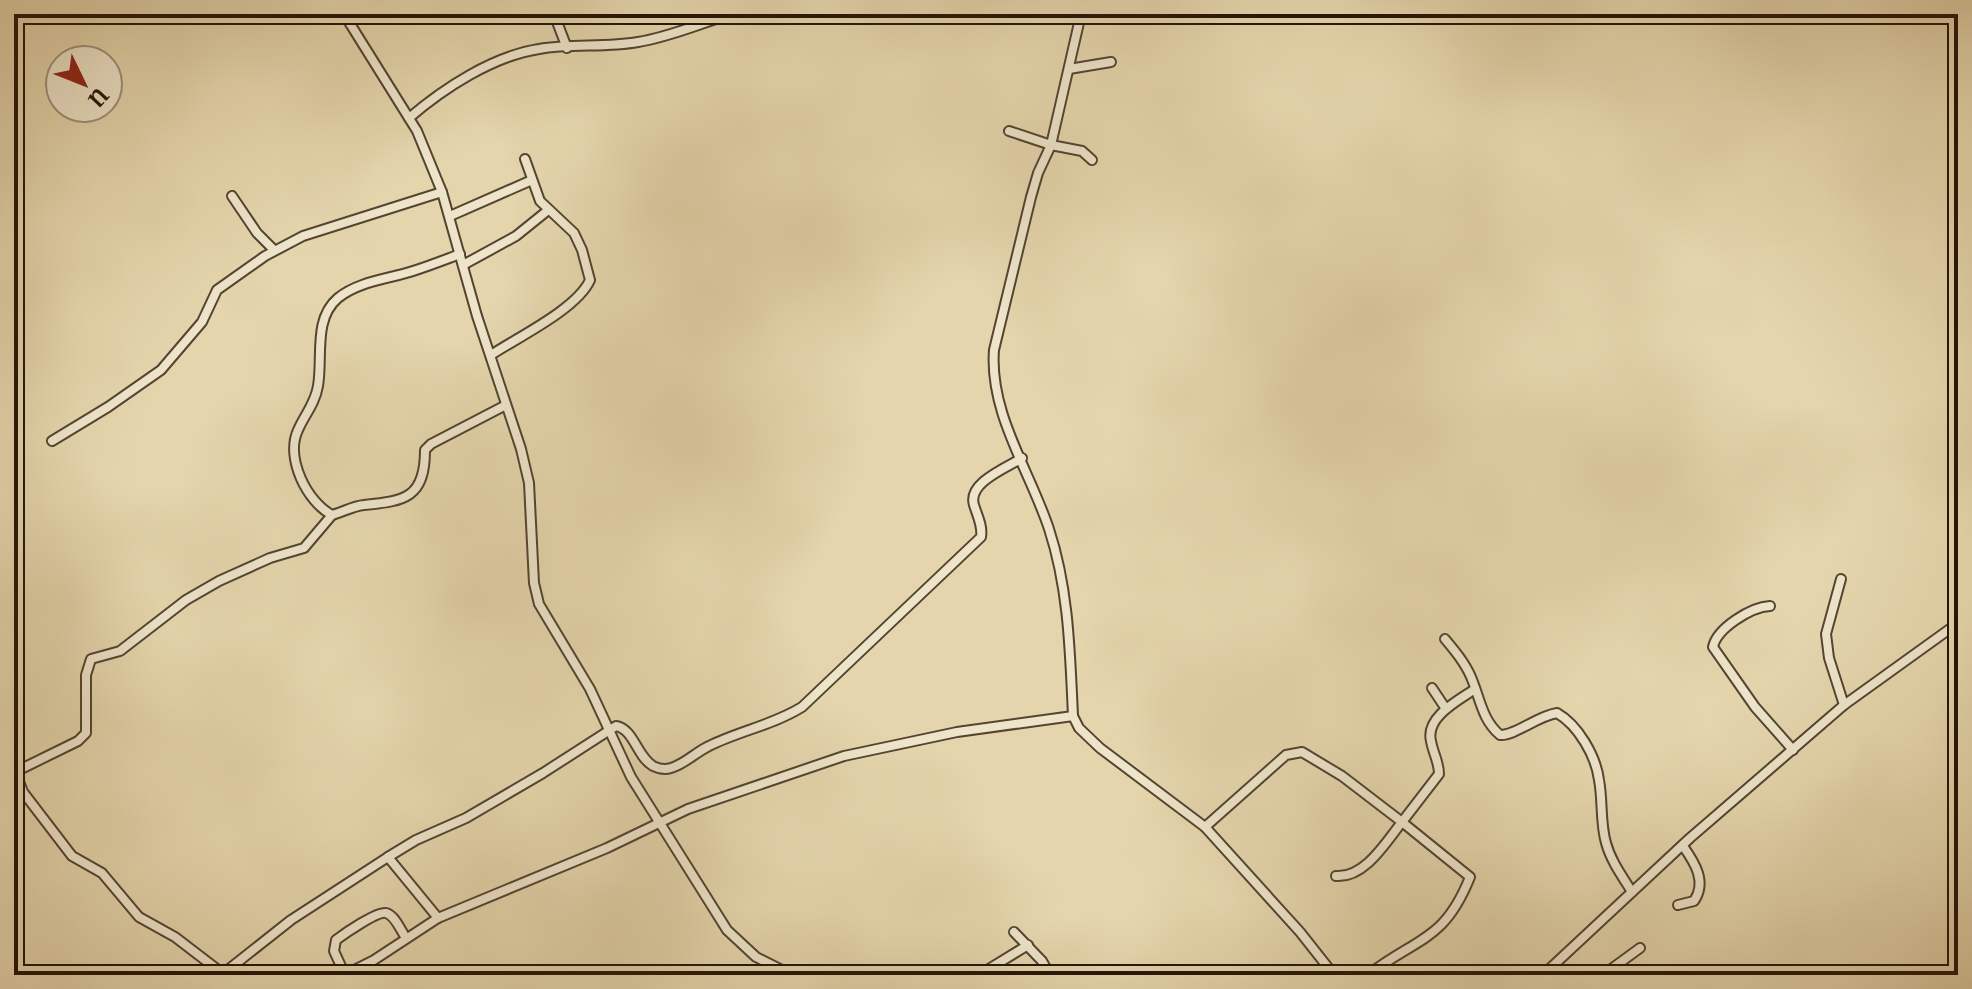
<svg xmlns="http://www.w3.org/2000/svg" width="1972" height="989" viewBox="0 0 1972 989" font-family="'IM FELL French Canon',serif">
  <rect width="100%" height="100%" fill="#e4d5ac"/>
  <filter id="stains"><feTurbulence type="fractalNoise" baseFrequency=".0025" numOctaves="4"/><feColorMatrix values="0 0 0 0 .2 0 0 0 0 .09 0 0 0 0 .02 0 0 0 .5 -.17"/></filter>
  <radialGradient id="worn" r=".72"><stop offset=".6" stop-color="#630" stop-opacity="0"/><stop offset="1" stop-color="#630" stop-opacity=".3"/></radialGradient>
  <g fill="none" stroke-linecap="round" stroke-linejoin="round">
    <!-- minor casing -->
    <g stroke="#544432" stroke-width="12">
      <g id="minor">
        <polyline points="344,14 417,131 442,192 477,316 521,449 529,483 534,583 539,604 590,689 631,777 727,930 756,957 792,975"/>
        <polyline points="554,14 567,48"/>
        <path d="M1081 14 1051 145 1038 173 1031 197 994 350C989 413 1030 471 1049 529 1069 590 1070 653 1073 716L1079 728 1100 748 1205 827 1300 932 1334 975"/>
        <polyline points="1069,69 1111,62"/>
        <path d="M409 118C444 88 493 56 539 49 571 43 605 48 638 42 670 37 701 23 732 14"/>
        <polyline points="1009,131 1051,145 1082,151 1092,160"/>
        <polyline points="232,196 257,233 274,250"/>
        <polyline points="450,216 532,180"/>
        <path d="M460 254C444 260 429 266 413 271 389 279 359 281 338 298 313 319 323 357 318 386 315 404 305 414 298 430 285 458 307 502 332 515 343 512 353 506 364 505 405 501 425 498 425 450L431 444 506 405"/>
        <polyline points="463,265 516,236 547,211"/>
        <path d="M491 355C518 337 577 309 590 280L582 250 574 233 540 201 525 159"/>
        <polyline points="52,441 108,407 161,370 202,322 217,290 265,256 303,236 442,192"/>
        <polyline points="1841,579 1826,634 1829,658 1844,705"/>
        <path d="M1770 606C1751 607 1717 628 1713 647L1755 707 1793 750"/>
        <path d="M1445 639C1455 651 1465 663 1471 677 1480 698 1482 720 1500 735 1515 736 1537 716 1557 713 1578 725 1596 756 1599 780 1603 801 1600 822 1606 843 1611 861 1622 876 1632 892"/>
        <polyline points="1432,688 1446,709"/>
        <path d="M1205 827 1286 755 1302 752 1342 776 1402 822C1386 842 1365 878 1336 876"/>
        <path d="M388 857 416 840 466 818 543 773 616 726C634 729 637 757 653 766 659 769 665 770 671 768 685 764 696 752 709 746 739 731 773 725 802 707L981 537C983 526 977 515 974 505 967 483 1006 468 1022 458"/>
        <path d="M1678 905 1694 901C1707 882 1695 863 1683 846"/>
        <polyline points="1014,932 1042,961 1050,975"/>
        <polyline points="222,973 175,937 139,917 102,873 72,856 23,792 17,776 19,770 78,741 86,733 86,675 91,659 120,651 186,600 219,581 270,558 304,548 332,515"/>
        <polyline points="224,973 291,920 388,857 438,918"/>
        <polyline points="219,975 235,975"/>
        <polyline points="344,975 374,960 438,918 607,848 688,809 844,756 957,732 1073,716"/>
        <path d="M345 975 334 951 336 940C344 934 377 911 386 913 395 915 401 931 406 938"/>
        <polyline points="979,975 1028,945"/>
        <path d="M1368 975C1417 937 1444 942 1470 877L1402 822 1439 774C1439 762 1433 753 1431 741 1425 717 1459 700 1475 689"/>
        <polyline points="1543,975 1690,838 1844,705 1958,623"/>
        <polyline points="1603,975 1640,948"/>
      </g>
    </g>
    <!-- minor -->
    <use href="#minor" stroke="#ede4c9" stroke-width="8"/>
  </g>
  <!-- margin -->
  <rect width="1972" height="989" fill="none" stroke="#e4d5ac" stroke-width="48"/>
  <rect x="16" y="16" width="1940" height="957" fill="none" stroke="#24140a" stroke-width="4"/>
  <rect x="24" y="24" width="1924" height="941" fill="none" stroke="#24140a" stroke-width="2"/>
  <!-- north arrow -->
  <g transform="translate(84 84) rotate(133)"><circle r="38" fill="#ede4c9" stroke="#9d917d" stroke-width="2"/>
  <path d="M0-6L14 30L0 20L-14 30Z" fill="#8f2418"/>
  <text y="-12" font-size="22" font-weight="bold" text-anchor="middle" fill="#24140a">U</text>
  </g>
  <rect width="100%" height="100%" filter="url(#stains)"/>
  <rect width="100%" height="100%" fill="url(#worn)"/>
</svg>
